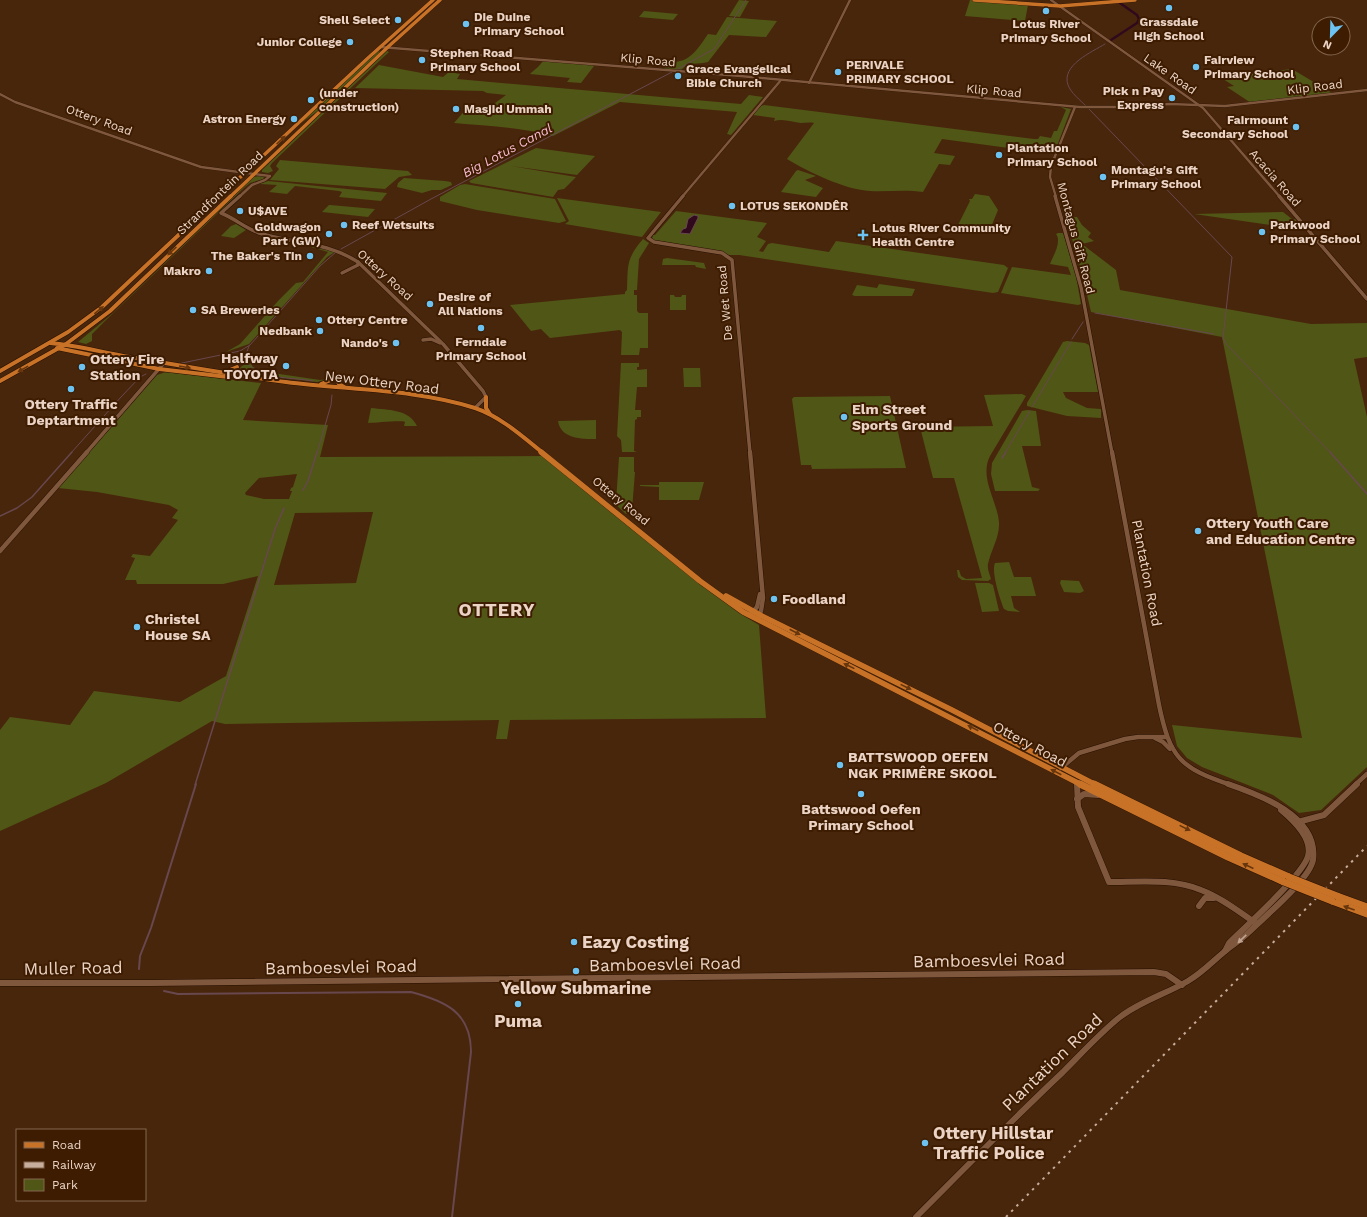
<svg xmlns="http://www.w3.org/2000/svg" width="1367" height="1217" viewBox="0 0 1367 1217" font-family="'Work Sans',sans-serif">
  <rect width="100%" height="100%" fill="#48260b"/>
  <!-- green -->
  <g fill="#505616" fill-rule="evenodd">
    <polygon points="739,0 749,1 740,17 729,16"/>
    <polygon points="970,0 1028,5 1025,21 965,16"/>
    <polygon points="644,11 678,14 673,20 639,17"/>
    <path d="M727 17 777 21 766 37 729 35 708 62C698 65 689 61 681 70L664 69 668 62C689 64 697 50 708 34L716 35Z"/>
    <polygon points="378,51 381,52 319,110 301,123"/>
    <polygon points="387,51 389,52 376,64 272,163 270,166 273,171 268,173 262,172 262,170"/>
    <path d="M543 61 592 65 594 66 581 83 567 82 570 78 530 74C535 69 539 67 543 61Z"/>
    <path d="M379 65 443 77 449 72 460 74 457 79 741 104 749 95 763 97 731 135 727 134 737 112 620 102 553 136C521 127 488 126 454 123L466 109 475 108 495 112 501 108 491 106 506 95 487 93 483 91 355 88Z"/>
    <polygon points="1292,69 1332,93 1251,103 1227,87 1234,86 1220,77"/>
    <path d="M764 105 1034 139H1038L1040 136 1051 138 1054 131H1057L1066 110 1061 107 1071 109 1054 154 942 139 934 153 955 156 950 165 939 164 923 192C905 189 888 192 870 191 846 190 808 172 787 159L814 123C809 122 805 123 801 123 792 122 783 118 774 121L775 118 753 115 761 106Z"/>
    <polygon points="536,148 595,156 577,175 511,166 576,177 564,189 558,190 553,197 471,183 469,181"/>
    <polygon points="280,160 408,171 412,175 399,177 385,189 270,180 279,169 276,166"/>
    <polygon points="798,170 816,176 805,180 823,188 816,197 781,192 796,171"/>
    <polygon points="260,176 264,177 263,179 250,183 245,187 104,322 92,334 92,341 86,344 78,342 113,313 254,177"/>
    <polygon points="404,178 445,181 451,182 452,185 441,190 432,190 422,193 397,187 398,183"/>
    <polygon points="268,181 387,193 381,201 339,197 342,192 339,191 295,186 287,194 269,192 277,185 260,184"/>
    <polygon points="465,184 555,199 566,221 559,223 477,210 440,201 440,197 460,185"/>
    <polygon points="975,194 989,196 998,210 989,232 957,227 970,201 969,199 972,199"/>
    <polygon points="557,198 661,212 642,237 565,224 569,221"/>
    <polygon points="329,205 330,205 375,209 368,217 322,212"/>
    <polygon points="676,211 767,223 757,237 766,241 759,251 763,252 768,244 772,243 829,252 836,241 1004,265 1008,268 998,292 993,293 739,255 729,255 712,250 654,240 652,238 653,235 655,235"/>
    <polygon points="1283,212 1292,219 1295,219 1304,230 1194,214"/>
    <polygon points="1067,217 1077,217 1082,225 1091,233 1088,237 1094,241 1082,244 1116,270 1120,290 1311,324 1367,323 1367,357 1354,359 1367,417 1367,767 1321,810 1299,813 1273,795 1202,767 1187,758 1177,746 1172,725 1302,738 1222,337 1091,312 1083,277 1068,225 1065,219"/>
    <polygon points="236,224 246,230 234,238 221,236 231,226"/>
    <path d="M1058 233H1063L1076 276 1081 304 1078 305 1001 293 1012 267 1071 275 1068 267 1050 264C1053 256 1062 242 1056 234Z"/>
    <path d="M643 239 649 243 639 259 637 290H634V295H637V311L639 313H648V348H640L639 355H621L622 332 620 330 550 338 541 329 531 331 510 305 625 294V292L627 290C628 265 626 259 643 239Z"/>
    <polygon points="302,243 335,252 327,257 249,344 226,352 240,344 278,301 296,283 303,282 328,252 301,244"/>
    <polygon points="667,258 704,263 706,269 696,267 695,265 662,265 663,259"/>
    <polygon points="879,284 915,289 912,296 855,296 852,295 857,285 877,288"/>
    <polygon points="670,295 674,295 675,297 681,297 682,295 686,295 686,310 670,310"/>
    <polygon points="1067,341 1085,343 1089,345 1098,392 1063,392 1066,398 1087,408 1101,409 1101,418 1067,416 1027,406 1027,403 1063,342"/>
    <polygon points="254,360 252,366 259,371 320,380 330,379 317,382 240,372 239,369 242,366"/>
    <polygon points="621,363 639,363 639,367 637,367 637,370 647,369 647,387 637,387 635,410 641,410 641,417 637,417 637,419 635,420 634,451 637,452 622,452 621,440 617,436"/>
    <polygon points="683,368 700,368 701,387 684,387"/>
    <path d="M166 372 261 383 243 420 328 425 320 457 544 456 713 593 739 613 759 625 766 718 510 720 507 739H496L499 720 225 724 212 721 106 783 0 831V730L10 717 70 725 94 691 180 702 226 676 258 576 223 584H137L136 580H125L135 558 131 557 133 554 150 556 178 520 172 518 178 510 169 505 97 492 58 488 157 375ZM297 474 293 487 291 488 290 491H292L289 499H264L246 495 245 493 259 478ZM373 512 356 583 274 585 295 513Z"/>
    <path d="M1022 394 1026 396 990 456C979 478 997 500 999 522 1000 537 991 550 988 564 987 569 990 575 991 579L988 581 962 580 958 577 957 570H959L961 576 966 579 982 578 954 478H933L920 427 993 426 984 395Z"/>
    <polygon points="890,396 906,468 812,469 811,465 801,465 792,399 794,397"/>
    <path d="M371 408C388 410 409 409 417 426H404L405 422C401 420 375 423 368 423Z"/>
    <polygon points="1027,410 1036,411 1041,446 1022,446 1032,487 1040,489 1038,491 995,491 991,474 992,463 1022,411"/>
    <path d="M596 420V439C581 439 561 439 558 421Z"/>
    <polygon points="619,457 634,457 634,472 635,472 632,510 626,514 614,503 616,502"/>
    <polygon points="659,482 704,482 699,500 659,500 659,487 640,486 640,485 659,485"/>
    <path d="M1009 562 1014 577H1031L1036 596H1011L1014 608 1020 612 1008 611 1004 609C1000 599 991 572 995 563Z"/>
    <polygon points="1061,580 1079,581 1084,591 1080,593 1064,592 1060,583"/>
    <polygon points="975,583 989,583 993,585 999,611 982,612"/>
  </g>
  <!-- water -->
  <polygon fill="#300a1c" stroke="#68474f" points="694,215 698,216 698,218 690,234 680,233 683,229 686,228 688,219"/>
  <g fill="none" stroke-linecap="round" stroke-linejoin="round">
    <!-- stream-far2 -->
    <g stroke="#68474f" stroke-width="1">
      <polyline points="676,70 714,49 746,0"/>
      <path d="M1086 106C1080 100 1071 93 1068 85 1061 65 1092 52 1105 44"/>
      <polyline points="1089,109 1232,257 1223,338 1227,345 1331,453"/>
      <polyline points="341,249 431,199 672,72"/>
      <polyline points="1095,313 1214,334"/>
      <polyline points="1072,339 1083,322"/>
      <path d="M249 346 244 360C260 380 290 377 313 381"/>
      <polyline points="182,363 240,351 250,345 320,266 336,252"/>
      <polyline points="1032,407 1071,342"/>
      <polyline points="71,453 121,397 140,377 146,374"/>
      <polyline points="317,453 331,405 332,395"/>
      <polyline points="1005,453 1030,411"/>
    </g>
    <!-- stream-far1 -->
    <g stroke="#68474f" stroke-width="1.5">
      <polyline points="1330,452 1367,494"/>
      <polyline points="1002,458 1006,452"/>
      <polyline points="303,490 308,481 317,452"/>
      <polyline points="0,516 17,508 32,497 72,452"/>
      <polyline points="195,785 275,529 284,508"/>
    </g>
    <!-- stream -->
    <g stroke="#68474f" stroke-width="2">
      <polyline points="139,969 140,956 151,928 196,784"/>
      <path d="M164 991 178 994 411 992C445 1001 471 1012 471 1052L452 1217"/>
    </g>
    <!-- canal -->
    <polyline stroke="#300a1c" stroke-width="2.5" points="1111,40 1137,23 1139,19 1137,15 1120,3"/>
    <!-- minor-far3 casing -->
    <g stroke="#291000" stroke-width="3">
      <g id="minor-far3">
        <polyline points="1051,0 1203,108 1280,197"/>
        <polyline points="380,47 740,76 1080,107 1117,107 1170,104 1225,106 1367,90"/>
        <polyline points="809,83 850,0"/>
        <polyline points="0,94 15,102 201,167 270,176"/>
        <polyline points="239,197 252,185 265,180 270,176"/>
        <polyline points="682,197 781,80"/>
        <polyline points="1056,197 1050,177 1051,166 1075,107"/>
      </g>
    </g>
    <!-- minor-far2 casing -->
    <g stroke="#291000" stroke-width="4.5">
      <g id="minor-far2">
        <path d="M240 196 221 213C234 218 245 228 259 233 294 244 325 241 358 262L443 344 483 391 486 397 475 408"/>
        <polyline points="683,196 648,238 654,242 722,253 732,260 750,453"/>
        <polyline points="1055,196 1081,287 1112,453"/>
        <polyline points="1279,196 1367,299"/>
        <polyline points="342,273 358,265 358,262"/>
        <polyline points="423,340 431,339 440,343"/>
        <polyline points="86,453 164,363"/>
      </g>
    </g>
    <!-- minor-far1 casing -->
    <g stroke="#291000" stroke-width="5.5">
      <g id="minor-far1">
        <polyline points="750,452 763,598 761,611 758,616"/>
        <path d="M1112 452 1159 705C1170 758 1180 768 1231 785"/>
        <polyline points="0,551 87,452"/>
        <polyline points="751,614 757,607 760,594"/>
        <polyline points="1155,738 1163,742 1170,749"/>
        <polyline points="1061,768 1079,753 1125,739 1138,737 1167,737"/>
        <polyline points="1076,782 1077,785"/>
        <polyline points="1355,785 1367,774"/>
      </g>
    </g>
    <!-- minor casing -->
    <g stroke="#291000" stroke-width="7">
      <g id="minor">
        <path d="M1077 784 1078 807 1109 882C1139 882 1173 878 1201 890 1222 898 1239 912 1257 924"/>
        <polyline points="1077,799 1084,794 1098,795"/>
        <polyline points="1298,822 1324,815 1357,784"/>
        <polyline points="1199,906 1205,898 1214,898"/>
        <path d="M1225 951 1229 943C1245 927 1303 875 1308 856 1313 838 1293 820 1281 810"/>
        <polyline points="0,983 151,983 1154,972 1166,974 1182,985"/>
        <path d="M916 1217C965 1168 1013 1119 1063 1072 1081 1054 1101 1032 1120 1017 1141 1001 1166 994 1188 981 1202 973 1212 962 1224 952 1232 945 1240 941 1248 933 1263 918 1310 879 1313 860 1319 816 1260 795 1228 784"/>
      </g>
    </g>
    <!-- major-far3 casing -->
    <g stroke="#291000" stroke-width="4">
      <g id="major-far3">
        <polyline points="974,0 1060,6 1135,0"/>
        <polyline points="219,197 368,58 433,0"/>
        <polyline points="230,197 389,46 440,0"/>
      </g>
    </g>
    <!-- major-far2 casing -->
    <g stroke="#291000" stroke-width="5">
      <g id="major-far2">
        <path d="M50 343C77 345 104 353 130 357 182 366 234 375 286 382 346 390 417 389 475 408 501 417 522 436 543 453"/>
        <polyline points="57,348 159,369 228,377"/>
        <polyline points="0,371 68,332 102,307 220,196"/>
        <polyline points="225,372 237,367"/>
        <polyline points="0,381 66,344 110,311 231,196"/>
        <polyline points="321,384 336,378 339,384 344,387"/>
        <polyline points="486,397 486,408 490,414"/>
      </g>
    </g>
    <!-- major-far1 casing -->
    <g stroke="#291000" stroke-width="6">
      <g id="major-far1">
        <polyline points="541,452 700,581 743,612 1082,785"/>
        <polyline points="726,596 760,615 952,710 1096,785"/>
      </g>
    </g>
    <!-- major casing -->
    <g stroke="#291000" stroke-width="8">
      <g id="major">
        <polyline points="1080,784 1228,857 1284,882"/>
        <polyline points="1094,784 1241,856 1289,877"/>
        <polyline points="1337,896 1367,907"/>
        <polyline points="1332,901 1367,914"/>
      </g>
    </g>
    <!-- minor-far3 -->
    <use href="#minor-far3" stroke="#7e573d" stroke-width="2.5"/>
    <!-- minor-far2 -->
    <use href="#minor-far2" stroke="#7e573d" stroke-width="3.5"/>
    <!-- minor-far1 -->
    <use href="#minor-far1" stroke="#7e573d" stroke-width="4.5"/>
    <!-- minor -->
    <use href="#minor" stroke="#7e573d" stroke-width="6"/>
    <!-- major-far3 -->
    <use href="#major-far3" stroke="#c87228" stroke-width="3.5"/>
    <!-- major-far2 -->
    <use href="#major-far2" stroke="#c87228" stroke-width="4"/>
    <!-- major-far1 -->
    <use href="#major-far1" stroke="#c87228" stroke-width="5.5"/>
    <!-- major -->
    <use href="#major" stroke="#c87228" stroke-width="7"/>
    <!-- rail -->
    <polyline stroke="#c7ad9b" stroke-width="2" stroke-dasharray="2.5 5" stroke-linecap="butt" points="1006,1217 1367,846"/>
    <!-- major-bridge casing -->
    <g stroke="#291000" stroke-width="8" stroke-linecap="butt">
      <g id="major-bridge">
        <polyline points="1289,877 1337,896"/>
        <polyline points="1284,882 1332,901"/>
      </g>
    </g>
    <!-- major-bridge -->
    <use href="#major-bridge" stroke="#c87228" stroke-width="7"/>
  </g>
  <!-- one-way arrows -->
  <defs><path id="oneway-solid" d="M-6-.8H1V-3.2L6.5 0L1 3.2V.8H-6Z"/></defs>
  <g fill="#67360d">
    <use href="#oneway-solid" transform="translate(281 140) rotate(-43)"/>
    <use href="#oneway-solid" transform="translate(172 251) rotate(137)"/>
    <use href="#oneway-solid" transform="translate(99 310) rotate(-39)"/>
    <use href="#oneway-solid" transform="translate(185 367) rotate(10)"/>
    <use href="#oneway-solid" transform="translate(23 369) rotate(151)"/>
    <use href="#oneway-solid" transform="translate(795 632) rotate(27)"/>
    <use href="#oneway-solid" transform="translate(849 666) rotate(-154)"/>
    <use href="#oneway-solid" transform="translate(906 687) rotate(26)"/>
    <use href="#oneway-solid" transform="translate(973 728) rotate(-153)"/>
    <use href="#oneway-solid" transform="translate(1056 772) rotate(-153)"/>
    <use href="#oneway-solid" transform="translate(1185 828) rotate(26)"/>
    <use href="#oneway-solid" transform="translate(1248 866) rotate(-155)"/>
    <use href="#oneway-solid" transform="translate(1349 908) rotate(-160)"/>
  </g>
  <use fill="#bfa28f" href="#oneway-solid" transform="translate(1242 939) rotate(136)"/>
  <!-- markers -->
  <g fill="#6cc3f2" stroke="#3d1c01" stroke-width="1.5">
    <circle cx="1169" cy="8" r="4"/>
    <circle cx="1046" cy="11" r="4"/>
    <circle cx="398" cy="20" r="4"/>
    <circle cx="466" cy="24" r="4"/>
    <circle cx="350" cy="42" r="4"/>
    <circle cx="422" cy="60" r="4"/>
    <circle cx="1196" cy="67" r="4"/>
    <circle cx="838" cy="72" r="4"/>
    <circle cx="678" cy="76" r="4"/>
    <circle cx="1172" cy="98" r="4"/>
    <circle cx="311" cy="100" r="4"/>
    <circle cx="456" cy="109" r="4"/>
    <circle cx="294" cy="119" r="4"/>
    <circle cx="1296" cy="127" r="4"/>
    <circle cx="999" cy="155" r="4"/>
    <circle cx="1103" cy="177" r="4"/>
    <circle cx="732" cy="206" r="4"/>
    <circle cx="240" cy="211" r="4"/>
    <circle cx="344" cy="225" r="4"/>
    <circle cx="1262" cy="232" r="4"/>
    <circle cx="329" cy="234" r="4"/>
    <path d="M861 229h4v4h4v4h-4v4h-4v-4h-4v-4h4z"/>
    <circle cx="310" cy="256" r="4"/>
    <circle cx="209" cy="271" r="4"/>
    <circle cx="430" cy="304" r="4"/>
    <circle cx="193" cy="310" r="4"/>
    <circle cx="319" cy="320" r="4"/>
    <circle cx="481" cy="328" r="4"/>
    <circle cx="320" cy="331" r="4"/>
    <circle cx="396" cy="343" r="4"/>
    <circle cx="286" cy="366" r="4"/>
    <circle cx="82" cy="367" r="4"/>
    <circle cx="71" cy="389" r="4"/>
    <circle cx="844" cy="417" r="4"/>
    <circle cx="1198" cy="531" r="4"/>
    <circle cx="774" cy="599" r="4"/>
    <circle cx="137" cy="627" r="4"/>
    <circle cx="840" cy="765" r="4"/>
    <circle cx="861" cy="794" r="4"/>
    <circle cx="574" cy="942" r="4"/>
    <circle cx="576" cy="971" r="4"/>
    <circle cx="518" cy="1004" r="4"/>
    <circle cx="925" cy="1143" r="4"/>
  </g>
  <g text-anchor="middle" stroke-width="4" stroke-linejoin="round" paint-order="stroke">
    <!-- far-poi labels -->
    <g font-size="12" font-weight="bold" fill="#ebd4c5" stroke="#3d1c01" text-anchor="start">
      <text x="474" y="21">Die Duine<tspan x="474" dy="14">Primary School</tspan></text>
      <text x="390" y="24" text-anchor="end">Shell Select</text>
      <text x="1169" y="26" text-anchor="middle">Grassdale<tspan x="1169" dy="14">High School</tspan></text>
      <text x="1046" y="28" text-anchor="middle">Lotus River<tspan x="1046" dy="14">Primary School</tspan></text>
      <text x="342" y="46" text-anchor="end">Junior College</text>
      <text x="430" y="57">Stephen Road<tspan x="430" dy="14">Primary School</tspan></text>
      <text x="1204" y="64">Fairview<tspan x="1204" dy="14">Primary School</tspan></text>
      <text x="846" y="69">PERIVALE<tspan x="846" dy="14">PRIMARY SCHOOL</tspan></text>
      <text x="686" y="73">Grace Evangelical<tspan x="686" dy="14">Bible Church</tspan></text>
      <text x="1164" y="95" text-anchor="end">Pick n Pay<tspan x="1164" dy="14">Express</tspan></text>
      <text x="319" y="97">(under<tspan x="319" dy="14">construction)</tspan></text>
      <text x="464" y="113">Masjid Ummah</text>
      <text x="286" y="123" text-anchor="end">Astron Energy</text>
      <text x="1288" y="124" text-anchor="end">Fairmount<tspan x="1288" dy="14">Secondary School</tspan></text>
      <text x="1007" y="152">Plantation<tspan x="1007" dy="14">Primary School</tspan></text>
      <text x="1111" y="174">Montagu's Gift<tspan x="1111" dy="14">Primary School</tspan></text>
      <text x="740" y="210">LOTUS SEKONDÊR</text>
      <text x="248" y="215">U$AVE</text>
      <text x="352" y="229">Reef Wetsuits</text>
      <text x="1270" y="229">Parkwood<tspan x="1270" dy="14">Primary School</tspan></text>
      <text x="321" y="231" text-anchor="end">Goldwagon<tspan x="321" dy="14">Part (GW)</tspan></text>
      <text x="872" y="232">Lotus River Community<tspan x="872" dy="14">Health Centre</tspan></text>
      <text x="302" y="260" text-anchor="end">The Baker's Tin</text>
      <text x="201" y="275" text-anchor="end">Makro</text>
      <text x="438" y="301">Desire of<tspan x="438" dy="14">All Nations</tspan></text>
      <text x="201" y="314">SA Breweries</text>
      <text x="327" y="324">Ottery Centre</text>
      <text x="312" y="335" text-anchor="end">Nedbank</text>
      <text x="481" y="346" text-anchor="middle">Ferndale<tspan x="481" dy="14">Primary School</tspan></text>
      <text x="388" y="347" text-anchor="end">Nando's</text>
    </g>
    <!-- far-street labels -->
    <g font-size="12" fill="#ebd4c5" stroke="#3d1c01">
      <text transform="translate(648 60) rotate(5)" y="4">Klip Road</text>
      <text transform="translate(1170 74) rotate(35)" y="4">Lake Road</text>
      <text transform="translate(1315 87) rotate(-7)" y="4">Klip Road</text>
      <text transform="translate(994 91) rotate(5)" y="4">Klip Road</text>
      <text transform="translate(99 120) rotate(20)" y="4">Ottery Road</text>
      <text transform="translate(1275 178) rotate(49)" y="4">Acacia Road</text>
      <text transform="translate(220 193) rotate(-44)" y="4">Strandfontein Road</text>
      <text transform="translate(1076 238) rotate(75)" y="4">Montagus Gift Road</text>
      <text transform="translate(385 275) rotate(42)" y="4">Ottery Road</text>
      <text transform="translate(725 303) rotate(-95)" y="4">De Wet Road</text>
      <text transform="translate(621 501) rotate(39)" y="4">Ottery Road</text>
    </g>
    <!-- far-water labels -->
    <g font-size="13" font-style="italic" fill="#fabcd3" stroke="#3d1c01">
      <text transform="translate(507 150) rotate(-28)" y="5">Big Lotus Canal</text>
    </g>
    <!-- poi labels -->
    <g font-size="14" font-weight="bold" fill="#ebd4c5" stroke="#3d1c01" text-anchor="start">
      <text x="278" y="363" text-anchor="end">Halfway<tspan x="278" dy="16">TOYOTA</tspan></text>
      <text x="90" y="364">Ottery Fire<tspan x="90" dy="16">Station</tspan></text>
      <text x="71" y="409" text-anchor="middle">Ottery Traffic<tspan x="71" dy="16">Deptartment</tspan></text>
      <text x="852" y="414">Elm Street<tspan x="852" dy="16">Sports Ground</tspan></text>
      <text x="1206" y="528">Ottery Youth Care<tspan x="1206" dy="16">and Education Centre</tspan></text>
      <text x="782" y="604">Foodland</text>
      <text x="145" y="624">Christel<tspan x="145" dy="16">House SA</tspan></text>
      <text x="848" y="762">BATTSWOOD OEFEN<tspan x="848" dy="16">NGK PRIMÊRE SKOOL</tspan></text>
      <text x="861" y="814" text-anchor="middle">Battswood Oefen<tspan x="861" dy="16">Primary School</tspan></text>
    </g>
    <!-- street labels -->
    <g font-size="14" fill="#ebd4c5" stroke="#3d1c01">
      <text transform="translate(382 382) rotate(7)" y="5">New Ottery Road</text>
      <text transform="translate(1147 573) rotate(79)" y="5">Plantation Road</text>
      <text transform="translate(1030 744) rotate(28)" y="5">Ottery Road</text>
    </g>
    <!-- near-poi labels -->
    <g font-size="17" font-weight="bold" fill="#ebd4c5" stroke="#3d1c01" text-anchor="start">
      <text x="582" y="948">Eazy Costing</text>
      <text x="576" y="994" text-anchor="middle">Yellow Submarine</text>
      <text x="518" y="1027" text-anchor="middle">Puma</text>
      <text x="933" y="1139">Ottery Hillstar<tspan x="933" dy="20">Traffic Police</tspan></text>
    </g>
    <!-- near-street labels -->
    <g font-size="17" fill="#ebd4c5" stroke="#3d1c01">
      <text transform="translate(989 960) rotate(-1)" y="6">Bamboesvlei Road</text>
      <text transform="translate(665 964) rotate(-1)" y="6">Bamboesvlei Road</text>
      <text transform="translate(341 967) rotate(-1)" y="6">Bamboesvlei Road</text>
      <text transform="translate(73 968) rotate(-1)" y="6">Muller Road</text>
      <text transform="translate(1052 1062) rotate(-44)" y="6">Plantation Road</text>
    </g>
    <!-- district labels -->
    <g font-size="18" font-weight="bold" letter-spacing="1" fill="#ebd4c5" stroke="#3d1c01">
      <text x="497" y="616">OTTERY</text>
    </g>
  </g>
  <!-- legend -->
  <rect x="16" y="1129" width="130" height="72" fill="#3d1c01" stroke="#83664f"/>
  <rect x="24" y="1142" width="20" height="6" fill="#c87228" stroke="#83664f"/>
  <text x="52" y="1149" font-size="12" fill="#ebd4c5">Road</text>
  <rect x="24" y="1162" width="20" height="6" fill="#c7ad9b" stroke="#83664f"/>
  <text x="52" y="1169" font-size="12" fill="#ebd4c5">Railway</text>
  <rect x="24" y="1179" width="20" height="12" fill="#505616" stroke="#83664f"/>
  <text x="52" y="1189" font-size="12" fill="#ebd4c5">Park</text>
  <!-- north arrow -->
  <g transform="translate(1331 36) rotate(203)"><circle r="19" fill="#3d1c01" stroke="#83664f"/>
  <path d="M0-3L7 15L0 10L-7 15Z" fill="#6cc3f2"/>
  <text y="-6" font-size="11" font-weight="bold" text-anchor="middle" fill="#ebd4c5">N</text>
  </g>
</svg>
